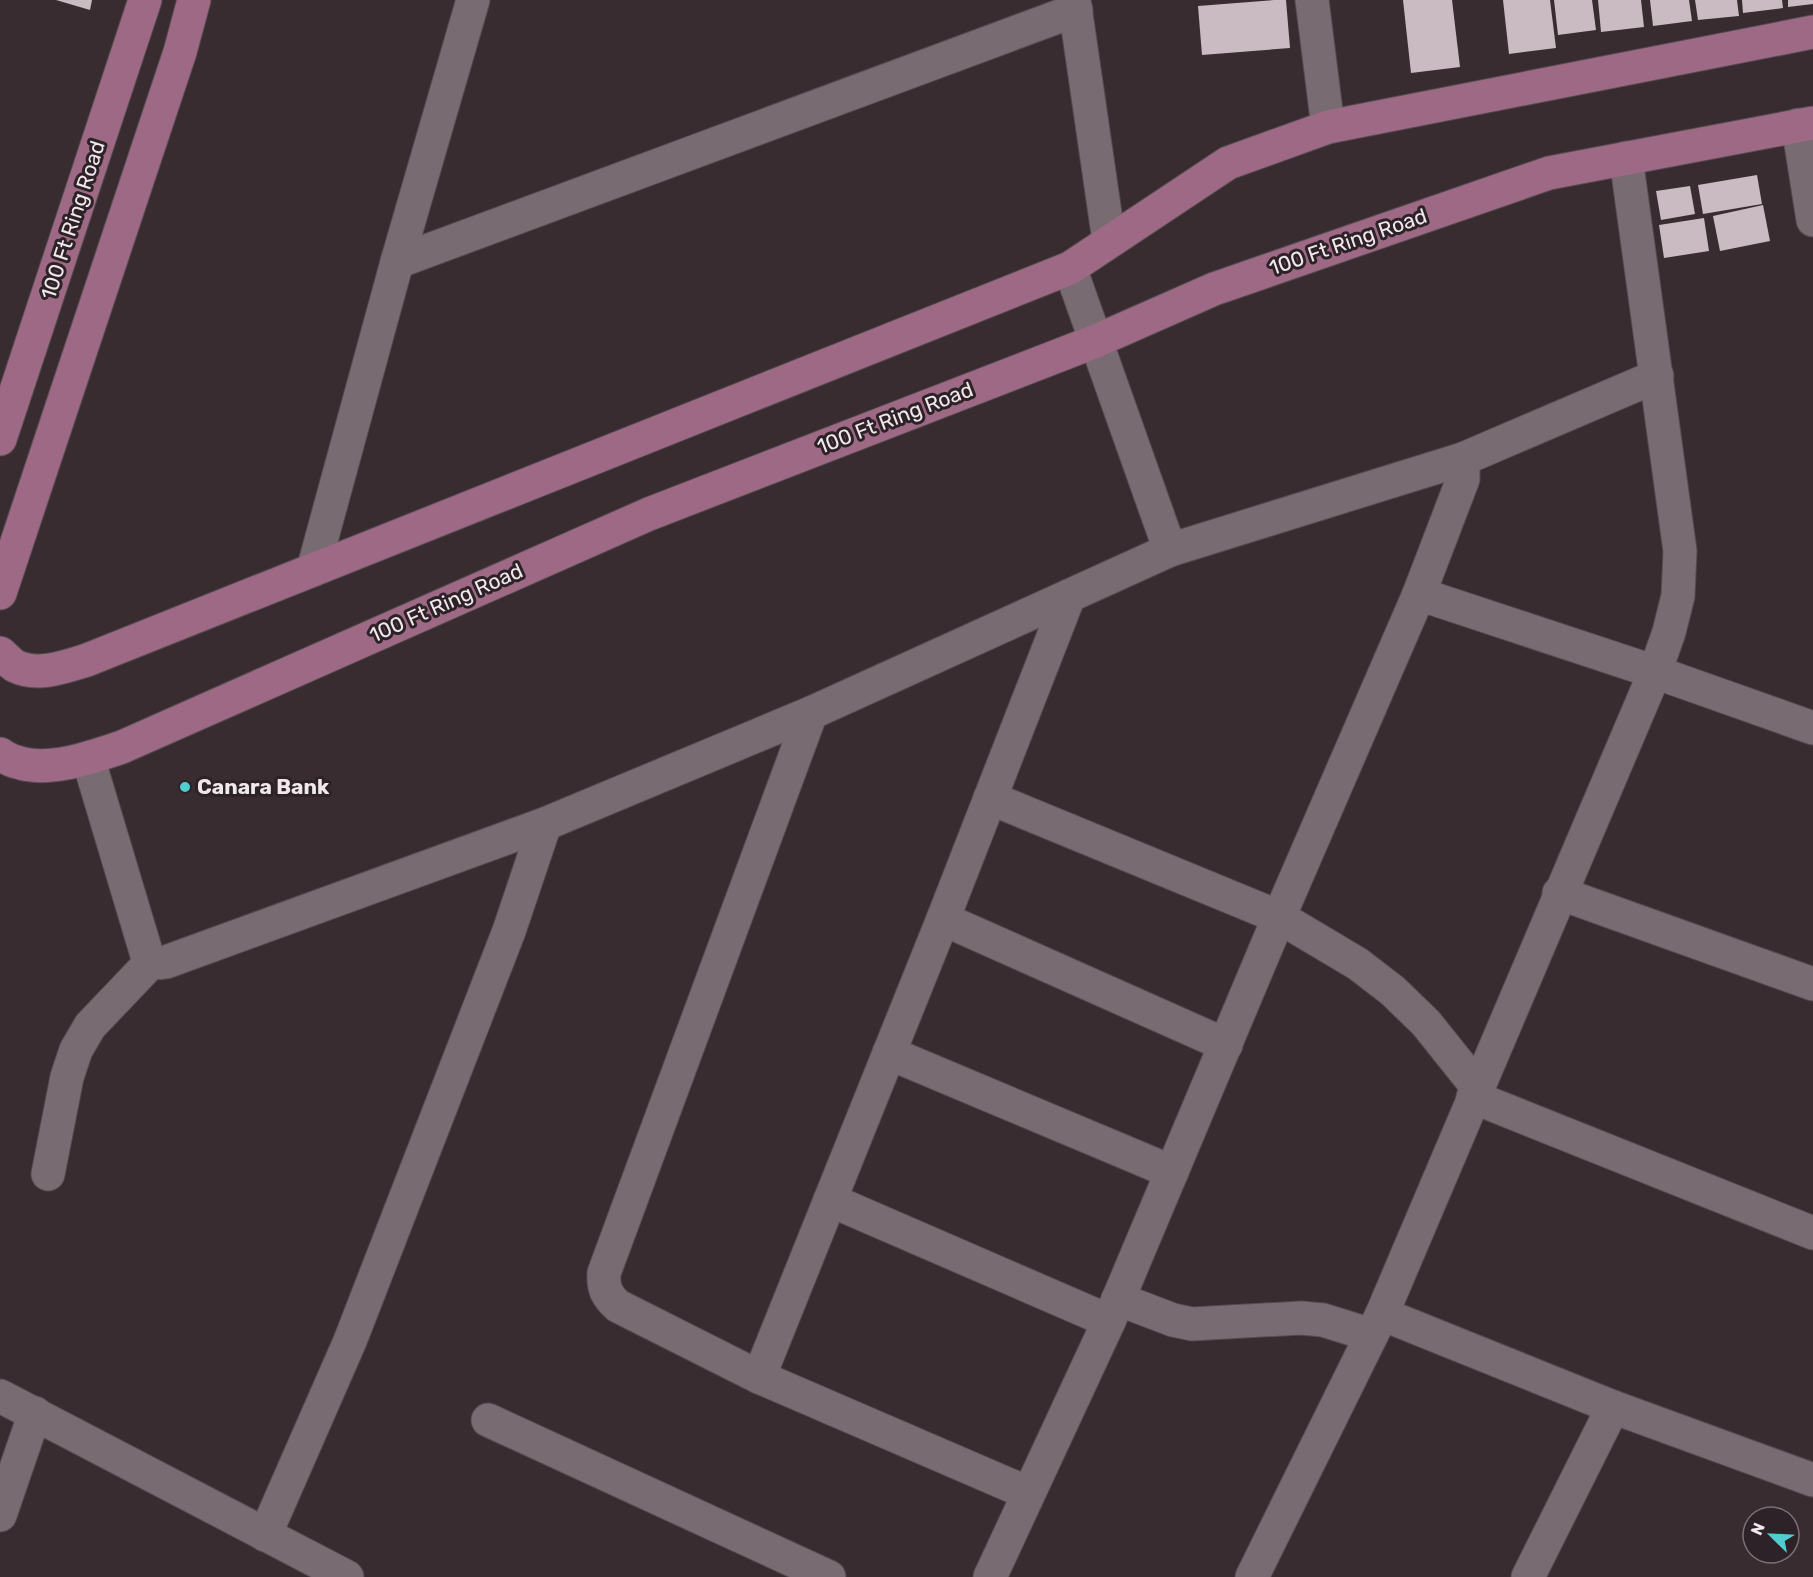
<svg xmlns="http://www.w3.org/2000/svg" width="1813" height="1577" viewBox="0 0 1813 1577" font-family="Rubik,sans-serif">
  <rect width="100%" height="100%" fill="#382c31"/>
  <!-- building -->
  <g fill="#cabac1">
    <polygon points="56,0 92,0 90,10"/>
    <polygon points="1274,0 1286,0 1290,48 1202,55 1198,6"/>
    <polygon points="1403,0 1452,0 1460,67 1411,73"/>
    <polygon points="1503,0 1550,0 1556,48 1509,54"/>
    <polygon points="1554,0 1592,0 1596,30 1558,35"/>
    <polygon points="1598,0 1641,0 1644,27 1601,32"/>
    <polygon points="1650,0 1689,0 1692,21 1653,26"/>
    <polygon points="1695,0 1737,0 1739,16 1698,20"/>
    <polygon points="1742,0 1782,0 1783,8 1743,13"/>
    <polygon points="1788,0 1813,0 1813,4 1788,7"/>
    <polygon points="1757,175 1762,204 1703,214 1698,185"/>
    <polygon points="1690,186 1695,214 1661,220 1656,191"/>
    <polygon points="1763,205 1770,241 1720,251 1713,216"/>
    <polygon points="1704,218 1709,251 1664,258 1659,225"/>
  </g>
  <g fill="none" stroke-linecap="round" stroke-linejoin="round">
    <!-- minor casing -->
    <g stroke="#554b50" stroke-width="35">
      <g id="minor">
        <polyline points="1074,0 1109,241"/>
        <polyline points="1312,0 1328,127"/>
        <polyline points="1798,125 1813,220"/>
        <polyline points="397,262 1076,10"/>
        <polyline points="1463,459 1657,376"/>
        <polyline points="313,570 397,262 473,0"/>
        <polyline points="1419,594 1655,672 1813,728"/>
        <path d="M811 713 604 1273C603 1289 607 1296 618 1306L759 1377 1028 1493"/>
        <path d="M88 758 147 955C152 962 157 964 166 962L545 824 811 713 1170 550"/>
        <polyline points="990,798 1279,917 1358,964 1393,991 1426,1023 1478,1088"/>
        <polyline points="1559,893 1813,984"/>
        <polyline points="943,919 1226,1045"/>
        <polyline points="889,1053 1172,1172"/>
        <polyline points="1473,1097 1813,1233"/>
        <polyline points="48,1174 67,1077 76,1050 90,1026 152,961"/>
        <polyline points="830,1200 1109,1321"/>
        <polyline points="1118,1299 1173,1320 1192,1324 1301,1318 1323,1320 1371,1335"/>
        <polyline points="1382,1314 1613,1407 1813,1480"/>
        <polyline points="759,1377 943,919 1069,596"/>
        <polyline points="0,1396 347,1577"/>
        <polyline points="488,1420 829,1577"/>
        <polyline points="0,1515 35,1413"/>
        <polyline points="265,1535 350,1341 509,931 545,824"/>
        <polyline points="990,1577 1109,1321 1279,917 1419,594 1463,479 1463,459 1170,550 1070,268"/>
        <polyline points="1252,1577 1382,1314 1655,672 1669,632 1678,596 1680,551 1626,158"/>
        <polyline points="1528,1577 1613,1407"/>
      </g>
    </g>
    <!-- major casing -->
    <g stroke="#554b50" stroke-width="35">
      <g id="major">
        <polyline points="0,439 145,0"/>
        <polyline points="0,593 180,52 194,0"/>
        <path d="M0 653C5 657 10 663 15 666 37 677 65 667 87 660L1070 268 1228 163 1328 127 1813 32"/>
        <path d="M0 754C5 757 11 761 17 762 48 773 93 757 122 747L649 514 1096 341 1214 289 1549 173 1813 123"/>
      </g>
    </g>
    <!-- minor -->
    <use href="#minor" stroke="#786b71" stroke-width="33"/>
    <!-- major -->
    <use href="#major" stroke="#9e6984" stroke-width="33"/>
  </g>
  <!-- markers -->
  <circle fill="#52cdcf" stroke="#2d2227" stroke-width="2" cx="185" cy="787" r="6"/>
  <g text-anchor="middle" stroke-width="6" stroke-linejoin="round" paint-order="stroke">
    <!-- street labels -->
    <g font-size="21" fill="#f0e8eb" stroke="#2d2227">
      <text transform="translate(73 220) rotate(-72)" y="7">100 Ft Ring Road</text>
      <text transform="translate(1348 242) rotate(-19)" y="7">100 Ft Ring Road</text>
      <text transform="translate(895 418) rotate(-21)" y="7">100 Ft Ring Road</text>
      <text transform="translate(446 603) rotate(-24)" y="7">100 Ft Ring Road</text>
    </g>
    <!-- poi labels -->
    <g font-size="21" font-weight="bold" fill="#f0e8eb" stroke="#2d2227" text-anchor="start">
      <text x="197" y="794">Canara Bank</text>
    </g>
  </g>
  <!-- north arrow -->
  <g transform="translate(1771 1535) rotate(294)"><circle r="28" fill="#2d2227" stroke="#7b7175" stroke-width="1.5"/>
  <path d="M0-4.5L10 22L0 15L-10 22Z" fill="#52cdcf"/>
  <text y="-9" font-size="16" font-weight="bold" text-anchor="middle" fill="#f0e8eb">N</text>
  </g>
</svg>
